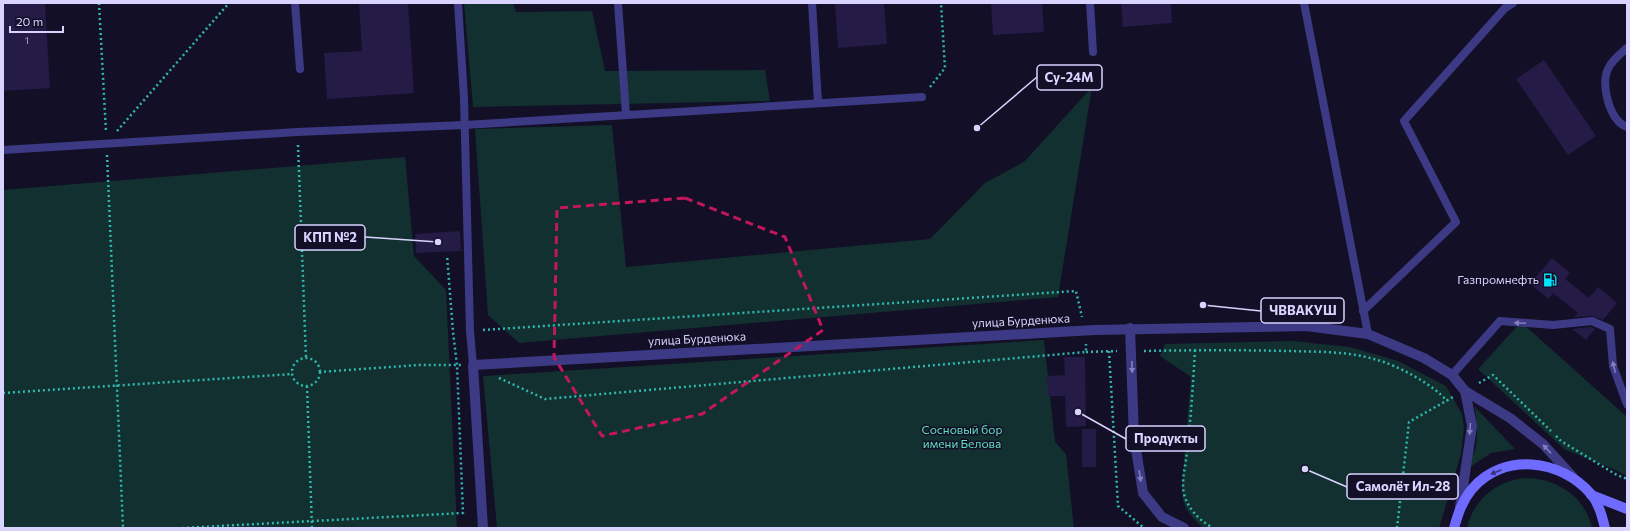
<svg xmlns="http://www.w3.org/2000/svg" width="1630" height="531" viewBox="0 0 1630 531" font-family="Commissioner,sans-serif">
  <rect width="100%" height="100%" fill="#130f26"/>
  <!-- green -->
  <g fill="#12302f">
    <polygon points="464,3 513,3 516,12 592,11 605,71 765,70 770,101 473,107"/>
    <polygon points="1092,87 1058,297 519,343 488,315 475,129 612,125 626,267 930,239 985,183 1024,162"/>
    <polygon points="405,157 414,256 446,290 457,528 3,528 3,190"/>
    <polygon points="1521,322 1627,417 1627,476 1618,471 1564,449 1478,369"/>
    <polygon points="1044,340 1055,442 1066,454 1074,528 497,528 483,376"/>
    <path d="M1292 341 1350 347 1398 361 1446 386 1462 414 1464 428 1461 454 1439 528H1203C1188 513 1182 508 1182 486L1191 377 1160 356 1165 344Z"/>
    <polygon points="1475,407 1515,449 1491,453 1467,469 1476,448 1477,433"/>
    <path d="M1525 478C1556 478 1585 496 1592 528H1467C1474 499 1496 481 1525 478Z"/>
  </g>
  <!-- building -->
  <g fill="#241b47">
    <polygon points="3,3 45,3 50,88 3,91"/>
    <polygon points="359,3 408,3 414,93 327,99 324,53 362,51"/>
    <polygon points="835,3 884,3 887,44 838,48"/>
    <polygon points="991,3 1042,3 1044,32 993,35"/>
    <polygon points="1121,3 1171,3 1172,23 1123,27"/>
    <polygon points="1544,60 1596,136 1568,155 1516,79"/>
    <polygon points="460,231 461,251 416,253 415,234"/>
    <polygon points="1552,258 1570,273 1565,279 1589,298 1598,287 1617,303 1603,320 1592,316 1574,317 1578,313 1553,293 1549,299 1530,284"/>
    <polygon points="1591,327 1595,329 1586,340 1572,329"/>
    <polygon points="1064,357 1085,357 1086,426 1066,427 1065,396 1048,396 1047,376 1065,375"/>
    <rect x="1082" y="429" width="14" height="38"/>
  </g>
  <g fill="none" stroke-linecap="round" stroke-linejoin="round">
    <!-- path -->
    <g stroke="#2fb8b0" stroke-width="2.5" stroke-dasharray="2 3" stroke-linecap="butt">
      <polyline points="99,3 106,132"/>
      <polyline points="930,87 945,68 941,3"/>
      <polyline points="117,131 229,3"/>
      <polyline points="298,145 306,358"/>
      <polyline points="107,155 123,528"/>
      <polyline points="483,330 1076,291 1082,317"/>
      <path d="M1195 350C1193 384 1191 418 1187 451 1186 465 1181 480 1184 494 1188 509 1199 520 1213 528"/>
      <polyline points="1109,351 1118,506 1144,528"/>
      <path d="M1144 351C1193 350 1241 350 1290 351 1319 352 1349 351 1377 360 1397 365 1434 385 1447 401"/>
      <polyline points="1086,352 1117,351"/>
      <circle cx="306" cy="372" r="14"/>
      <polyline points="319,372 419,365 461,365"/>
      <polyline points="499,378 545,399 1086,352 1086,344"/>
      <polyline points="1479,383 1493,375 1551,431"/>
      <polyline points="307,386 312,528"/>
      <polyline points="3,393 292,374"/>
      <polyline points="1556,436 1561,441 1615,474 1627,479"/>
      <polyline points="182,528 463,513 457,365 453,332 447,255"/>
      <polyline points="1397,528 1409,422 1453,397"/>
    </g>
    <!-- service -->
    <g stroke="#3d3a85" stroke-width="8">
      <polyline points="295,3 300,69"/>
      <polyline points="458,3 464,98 470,331 473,365"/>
      <polyline points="618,3 626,115"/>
      <polyline points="812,3 818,103"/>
      <polyline points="1090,3 1093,52"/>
      <polyline points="1304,3 1368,334"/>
      <path d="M1627 48C1620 54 1612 60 1608 69 1600 85 1610 121 1627 127"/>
      <polyline points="3,150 297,132 464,125 922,97"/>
      <polyline points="1363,311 1456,222 1404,121 1505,8 1513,3"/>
      <polyline points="1452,375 1500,321 1553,325 1592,321 1610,329 1613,366 1627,404"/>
    </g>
    <!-- minor -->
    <polyline stroke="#3d3a85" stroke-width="10" points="1130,328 1134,437 1143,493 1162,517 1184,528"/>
    <!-- tertiary -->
    <g stroke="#3d3a85" stroke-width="10">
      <polyline points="1460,507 1472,426 1465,391"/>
      <polyline points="483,528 473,365 1094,330 1306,326 1368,334 1424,358 1452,375 1465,391 1510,418 1543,444 1573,477"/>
    </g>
    <!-- secondary -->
    <g stroke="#6f6bff" stroke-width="10">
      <polyline points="1591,495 1627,509"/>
      <path d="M1454 528C1458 514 1462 501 1472 489 1503 452 1561 459 1591 494 1599 504 1602 516 1605 528"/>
    </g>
  </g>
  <!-- one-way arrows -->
  <defs><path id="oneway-solid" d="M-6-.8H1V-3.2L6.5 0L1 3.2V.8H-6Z"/></defs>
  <g fill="#837fbc">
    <use href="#oneway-solid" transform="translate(1520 323) rotate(-177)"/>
    <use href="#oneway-solid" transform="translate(1132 367) rotate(88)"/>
    <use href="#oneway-solid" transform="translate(1614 367) rotate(-104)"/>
    <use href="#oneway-solid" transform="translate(1470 429) rotate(95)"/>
    <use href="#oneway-solid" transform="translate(1547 449) rotate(-133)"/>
    <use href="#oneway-solid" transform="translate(1140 476) rotate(81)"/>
  </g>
  <use fill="#38347d" href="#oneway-solid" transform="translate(1496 472) rotate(157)"/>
  <!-- marked area -->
  <path fill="none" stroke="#c2185b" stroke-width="3" stroke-dasharray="8 5" stroke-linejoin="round" d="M685 198 785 237 823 330 702 414 602 436 554 357 557 208Z"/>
  <!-- icons -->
  <defs>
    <g id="fuel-bare" transform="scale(1.08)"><path d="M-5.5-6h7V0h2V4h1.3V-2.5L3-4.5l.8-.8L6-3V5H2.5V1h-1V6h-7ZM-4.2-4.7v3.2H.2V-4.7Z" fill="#00e5ff" stroke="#130f26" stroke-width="2.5" paint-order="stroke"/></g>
  </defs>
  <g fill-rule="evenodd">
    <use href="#fuel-bare" x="1550" y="280"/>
  </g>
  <g text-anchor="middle" stroke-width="3" stroke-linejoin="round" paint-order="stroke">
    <!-- number labels -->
    <g font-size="10" fill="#aca6d1">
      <text x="27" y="44">1</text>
    </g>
    <!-- poi labels -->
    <g font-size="12" fill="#d9d4ff" stroke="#130f26" text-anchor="end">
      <text x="1539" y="284">Газпромнефть</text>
    </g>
    <!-- street labels -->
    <g font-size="12" fill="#d9d4ff" stroke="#130f26">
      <text transform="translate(1021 321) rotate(-3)" y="4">улица Бурденюка</text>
      <text transform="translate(697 339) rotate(-3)" y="4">улица Бурденюка</text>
    </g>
    <!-- park labels -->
    <g font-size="12" fill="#5fe0c0" stroke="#130f26">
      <text x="962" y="434">Сосновый бор<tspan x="962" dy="14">имени Белова</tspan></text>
    </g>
  </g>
  <!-- callouts -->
  <path fill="none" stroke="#d9d4ff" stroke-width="1.5" d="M977 128L1037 77M438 242L365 237M1203 305L1261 311M1078 412L1126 439M1305 469L1347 487"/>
  <g fill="#d9d4ff" stroke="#130f26" stroke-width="1.5">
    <circle cx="977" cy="128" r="4"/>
    <circle cx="438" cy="242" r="4"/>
    <circle cx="1203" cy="305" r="4"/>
    <circle cx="1078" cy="412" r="4"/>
    <circle cx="1305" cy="469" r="4"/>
  </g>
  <g fill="#130f26" stroke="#d9d4ff" stroke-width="1.5">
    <rect x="1037" y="65" width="65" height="25" rx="4"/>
    <rect x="295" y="225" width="70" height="25" rx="4"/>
    <rect x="1261" y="298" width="83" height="25" rx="4"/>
    <rect x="1126" y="426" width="79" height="25" rx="4"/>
    <rect x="1347" y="474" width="111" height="25" rx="4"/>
  </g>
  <g font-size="13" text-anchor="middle" font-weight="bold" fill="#d9d4ff">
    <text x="1069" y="82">Су-24М</text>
    <text x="330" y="242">КПП №2</text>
    <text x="1303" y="315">ЧВВАКУШ</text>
    <text x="1166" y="443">Продукты</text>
    <text x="1403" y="491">Самолёт Ил-28</text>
  </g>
  <!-- border -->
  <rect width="1630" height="531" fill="none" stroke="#d9d4ff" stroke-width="8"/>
  <!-- scale -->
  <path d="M10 26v6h53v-6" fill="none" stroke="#d9d4ff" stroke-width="2"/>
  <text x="16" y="26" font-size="12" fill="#d9d4ff" stroke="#130f26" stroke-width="3" paint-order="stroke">20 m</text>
</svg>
